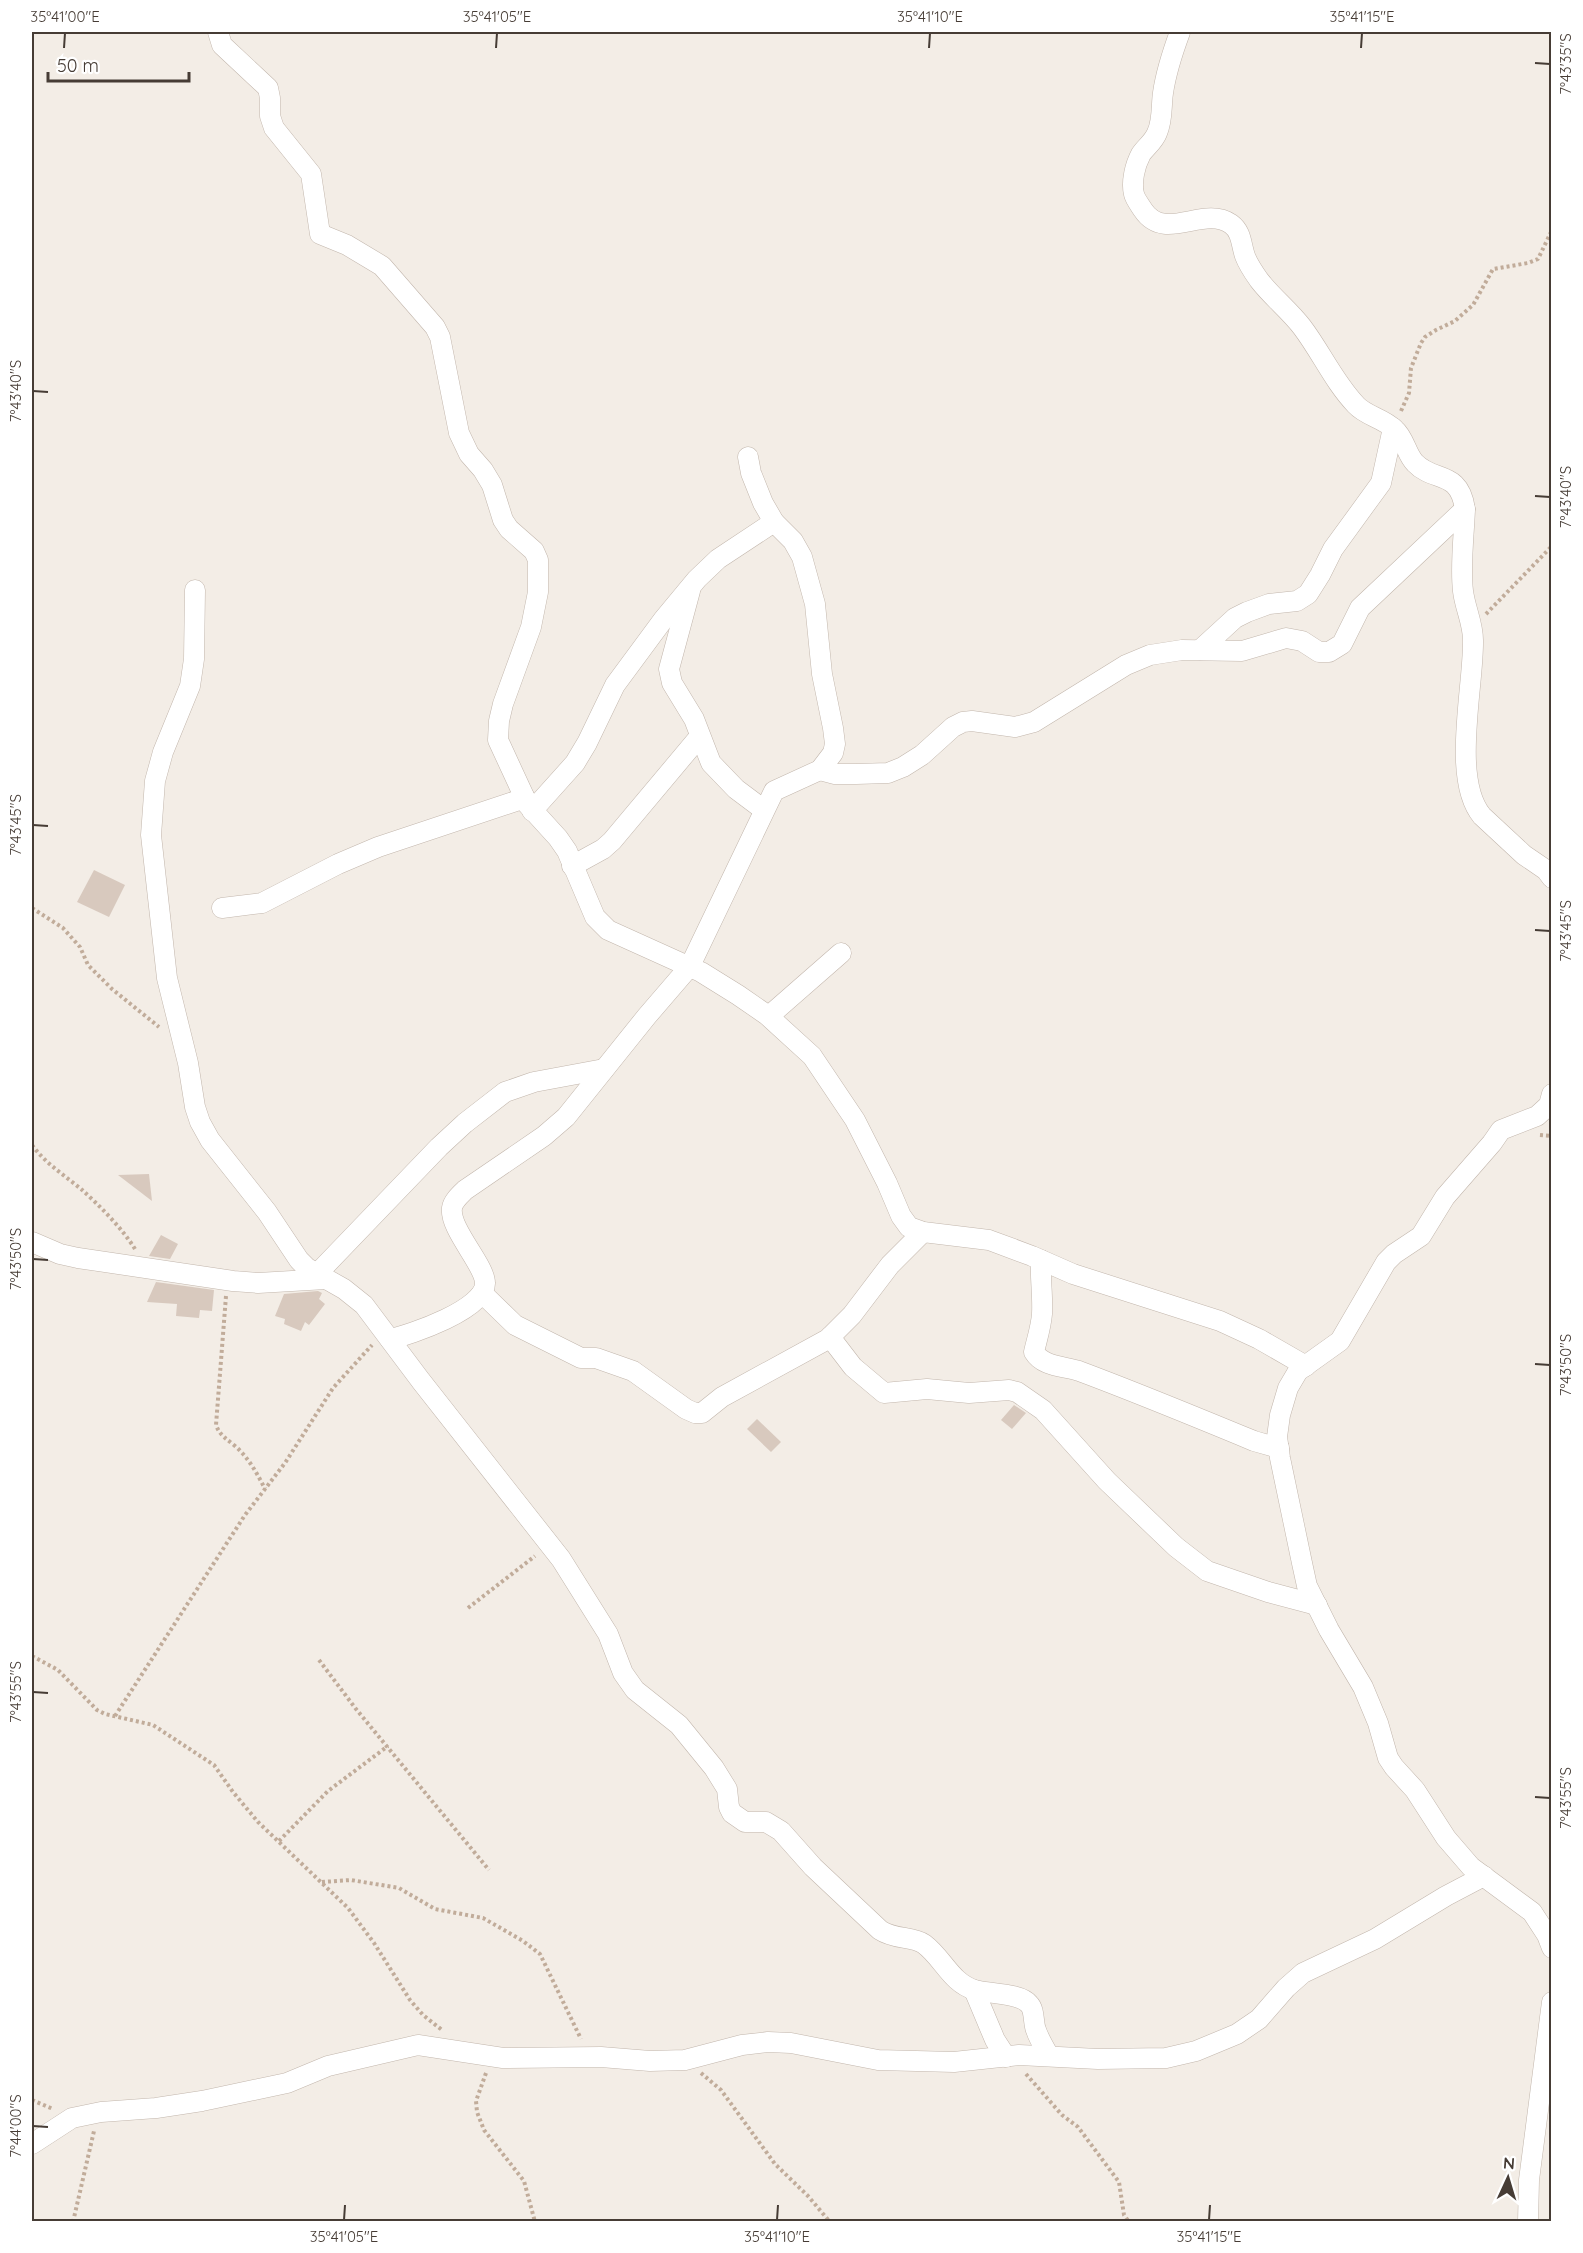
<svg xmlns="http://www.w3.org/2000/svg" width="1583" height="2253" viewBox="0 0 1583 2253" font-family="Quicksand,sans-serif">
  <rect width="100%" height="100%" fill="#f3ede6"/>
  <!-- building -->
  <g fill="#d8c9be">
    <polygon points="94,870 125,885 109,917 77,902"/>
    <polygon points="149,1174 152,1201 118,1175"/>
    <polygon points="161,1235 178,1244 170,1259 149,1256"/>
    <polygon points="156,1282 214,1290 212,1311 200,1310 199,1318 176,1316 177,1304 147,1302"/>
    <polygon points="318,1291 322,1293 319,1299 325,1304 309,1325 305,1322 301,1331 284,1324 285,1319 275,1316 284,1294"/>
    <polygon points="1014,1405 1026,1413 1012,1429 1001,1420"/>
    <polygon points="757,1419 781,1442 771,1452 747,1429"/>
  </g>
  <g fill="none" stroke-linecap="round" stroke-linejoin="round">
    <!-- street casing -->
    <g stroke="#c2b6ac" stroke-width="21">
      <g id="street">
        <polyline points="218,32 222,45 268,88 270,98 270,116 274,128 311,174 320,234 347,245 382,266 435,327 440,337 459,433 469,454 483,470 492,485 503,520 509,529 534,551 538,560 538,592 531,627 503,704 499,721 498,740 528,805 558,838 567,851 595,917 608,930 701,972 738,995 767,1015 812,1056 855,1120 887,1183 901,1216 909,1227 923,1232 989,1240 1032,1256 1073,1274 1220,1321 1259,1339 1306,1366"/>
        <path d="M1180 32C1173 51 1166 72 1163 93 1161 106 1163 120 1157 133 1154 141 1146 147 1141 154 1135 165 1131 182 1134 194 1135 199 1140 205 1143 210 1165 243 1203 205 1231 224 1242 232 1241 245 1245 256 1248 264 1254 273 1259 280 1272 297 1289 310 1302 327 1321 352 1334 382 1356 405 1366 416 1383 418 1394 429 1405 438 1406 454 1415 463 1434 483 1459 469 1465 509 1464 536 1460 565 1463 591 1465 608 1473 623 1473 640 1474 686 1451 779 1482 816L1524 855 1546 870 1552 878"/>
        <path d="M195 590 194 659 190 686 163 752 155 781 151 835 167 978 188 1063 195 1107 200 1122 210 1140 267 1212 299 1260 307 1268 344 1289 364 1305 421 1381 561 1559 608 1634 623 1673 635 1690 679 1725 714 1768 727 1789 729 1807 732 1813 745 1822H766L781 1831 813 1867 880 1930C895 1940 912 1936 924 1944 943 1958 951 1983 975 1990 989 1994 1020 1993 1029 2004 1035 2010 1033 2023 1036 2030 1039 2039 1044 2047 1049 2056"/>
        <polyline points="690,591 669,669 672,683 694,719 711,763 736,789 764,810"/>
        <polyline points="1200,650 1235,618 1247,612 1269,604 1297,601 1308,594 1320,575 1333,549 1381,483 1393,428"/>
        <polyline points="820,770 835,774 856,774 888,773 903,767 922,755 953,727 963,722 972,721 1015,727 1034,722 1126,665 1150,655 1182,650 1242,651 1286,638 1302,641 1319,652 1329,652 1342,644 1360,608 1465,509"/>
        <polyline points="532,811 575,763 587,743 615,685 663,620 697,579 718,559 774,522"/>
        <polyline points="572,866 603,849 612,841 700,736"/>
        <polyline points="222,908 262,903 338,864 378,847 525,798"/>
        <polyline points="769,1016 841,953"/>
        <polyline points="1552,1094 1549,1105 1537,1116 1501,1130 1492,1143 1445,1197 1421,1236 1394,1254 1386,1262 1340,1341 1298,1371 1288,1388 1280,1415 1277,1437 1280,1458 1302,1563 1307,1586 1329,1630 1363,1687 1378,1723 1388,1758 1394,1767 1415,1790 1446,1838 1471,1867 1532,1912 1547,1935 1552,1948"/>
        <polyline points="32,1242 60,1254 78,1258 233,1281 258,1283 326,1279"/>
        <path d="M1041 1260C1040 1278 1043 1296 1042 1314 1041 1327 1037 1339 1034 1352 1043 1367 1064 1366 1079 1371 1138 1393 1196 1417 1254 1441L1279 1448"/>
        <polyline points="317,1274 439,1147 465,1123 505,1092 534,1082 604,1069"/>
        <polyline points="482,1293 515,1325 581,1358 596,1358 633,1371 686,1409 695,1413 702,1413 722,1397 828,1339 852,1315 890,1265 923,1232"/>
        <polyline points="830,1337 853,1367 884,1393 927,1389 969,1393 1009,1390 1017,1392 1043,1410 1107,1481 1176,1547 1207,1571 1268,1592 1317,1605"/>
        <path d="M390 1339C410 1335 486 1309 485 1283 485 1265 449 1229 452 1208 453 1201 460 1195 465 1190L544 1136 566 1117 647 1016 690 966 774 791 820 770 833 753 835 744 833 728 822 674 815 604 802 557 793 541 774 522 763 503 751 473 748 457"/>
        <polyline points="974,1990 995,2040 1006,2057"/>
        <polyline points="32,2144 72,2118 101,2112 156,2108 202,2101 287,2083 328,2066 418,2045 503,2058 601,2057 650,2061 685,2060 742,2045 768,2042 791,2043 878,2060 954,2062 1019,2055 1098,2059 1166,2058 1196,2051 1237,2034 1259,2019 1286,1988 1303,1973 1375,1939 1446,1896 1484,1876"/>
        <polyline points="1528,2222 1529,2180 1552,2002"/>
      </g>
    </g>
    <!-- path -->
    <g stroke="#c1ac9a" stroke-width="4" stroke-dasharray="3 3" stroke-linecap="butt">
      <polyline points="1401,411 1409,393 1411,368 1421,343 1425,337 1436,330 1455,321 1473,305 1493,269 1528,263 1538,259 1552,230"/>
      <polyline points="1486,614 1552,546"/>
      <polyline points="32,908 63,928 80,947 88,965 112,989 159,1027"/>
      <polyline points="1540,1135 1552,1136"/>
      <path d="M32 1145C45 1163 64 1175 81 1189 99 1205 122 1228 135 1249"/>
      <path d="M226 1296 216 1425C220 1436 227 1439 235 1446 248 1457 257 1473 265 1489"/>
      <polyline points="468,1608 535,1556"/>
      <polyline points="32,1656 58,1670 97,1710 105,1714 153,1725 214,1765 233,1792 258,1822 348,1908 374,1943 410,2000 423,2015 442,2030"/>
      <polyline points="319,1660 356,1709 489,1870"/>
      <polyline points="115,1716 245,1515 285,1463 333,1388 372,1345"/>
      <polyline points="279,1841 328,1791 388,1746"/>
      <polyline points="322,1882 351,1880 399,1888 435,1909 483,1918 523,1941 540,1954 581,2039"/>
      <polyline points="486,2073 476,2101 477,2112 484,2130 524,2181 535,2222"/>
      <polyline points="701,2073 721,2090 775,2164 808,2196 830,2222"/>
      <polyline points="1026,2074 1062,2115 1078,2127 1119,2182 1124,2215 1129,2222"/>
      <polyline points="32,2100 53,2109"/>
      <polyline points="73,2222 94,2131"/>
    </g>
    <!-- street -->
    <use href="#street" stroke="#fff" stroke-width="20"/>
  </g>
  <!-- ticks -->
  <path fill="none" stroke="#463c35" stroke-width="2" d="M64 48 65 33M496 48 497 33M929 48 930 33M1361 48 1362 33M1535 63 1550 64M33 391 48 392M1535 496 1550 497M33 825 48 826M1535 930 1550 931M33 1259 48 1260M1535 1364 1550 1365M33 1692 48 1693M1535 1797 1550 1798M33 2126 48 2127M344 2220 345 2205M777 2220 778 2205M1209 2220 1210 2205"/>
  <!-- border -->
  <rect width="1583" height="2253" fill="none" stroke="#ffffff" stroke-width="66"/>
  <!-- north arrow -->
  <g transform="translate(1508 2178) rotate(4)" stroke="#ffffff" stroke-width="4.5" paint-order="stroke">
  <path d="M0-4.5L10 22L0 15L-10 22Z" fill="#463c35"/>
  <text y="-9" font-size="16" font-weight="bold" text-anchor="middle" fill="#463c35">N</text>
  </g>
  <!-- scale -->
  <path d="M48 72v9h141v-9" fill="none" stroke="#463c35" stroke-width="3"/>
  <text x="57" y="72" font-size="18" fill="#463c35" stroke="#ffffff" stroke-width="4.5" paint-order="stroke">50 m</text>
  <rect x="33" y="33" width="1517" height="2187" fill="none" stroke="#463c35" stroke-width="2"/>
  <g font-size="15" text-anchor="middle" fill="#463c35">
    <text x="65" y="22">35°41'00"E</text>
    <text x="497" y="22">35°41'05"E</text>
    <text x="930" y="22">35°41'10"E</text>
    <text x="1362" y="22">35°41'15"E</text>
    <text transform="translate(1566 64) rotate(-90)" y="5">7°43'35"S</text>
    <text transform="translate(16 391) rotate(-90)" y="5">7°43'40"S</text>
    <text transform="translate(1566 497) rotate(-90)" y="5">7°43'40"S</text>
    <text transform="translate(16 825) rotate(-90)" y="5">7°43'45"S</text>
    <text transform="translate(1566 931) rotate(-90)" y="5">7°43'45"S</text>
    <text transform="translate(16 1259) rotate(-90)" y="5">7°43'50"S</text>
    <text transform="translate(1566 1365) rotate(-90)" y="5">7°43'50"S</text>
    <text transform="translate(16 1692) rotate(-90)" y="5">7°43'55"S</text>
    <text transform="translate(1566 1798) rotate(-90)" y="5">7°43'55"S</text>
    <text transform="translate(16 2126) rotate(-90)" y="5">7°44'00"S</text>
    <text x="344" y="2242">35°41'05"E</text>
    <text x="777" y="2242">35°41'10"E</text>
    <text x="1209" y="2242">35°41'15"E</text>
  </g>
</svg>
